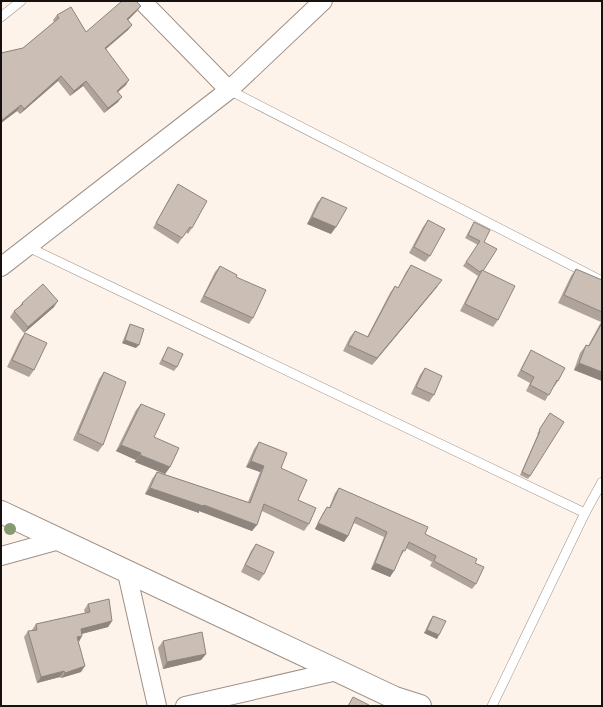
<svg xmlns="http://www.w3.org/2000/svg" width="603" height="707" viewBox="0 0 603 707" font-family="'Titillium Web',sans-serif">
  <rect width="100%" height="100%" fill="#fef3eb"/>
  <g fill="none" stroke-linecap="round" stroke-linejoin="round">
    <!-- lane casing -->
    <g stroke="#9e9187" stroke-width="10">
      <g id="lane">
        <polyline points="1,17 21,1"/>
        <polyline points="229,90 602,281"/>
        <polyline points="28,247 585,513"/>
        <polyline points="492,706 585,513 602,482"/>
      </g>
    </g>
    <!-- street casing -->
    <g stroke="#9e9187" stroke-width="20">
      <g id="street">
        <polyline points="142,1 229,90"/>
        <polyline points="1,267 229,90 323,1"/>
        <polyline points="1,556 59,540"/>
        <polyline points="127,573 157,706"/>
        <polyline points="185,706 337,671"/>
      </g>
    </g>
    <!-- secondary casing -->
    <g stroke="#9e9187" stroke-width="24">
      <polyline id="secondary" points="1,512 395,698 420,706"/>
    </g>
    <!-- lane -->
    <use href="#lane" stroke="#fff" stroke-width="9"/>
    <!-- street -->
    <use href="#street" stroke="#fff" stroke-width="18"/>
    <!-- secondary -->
    <use href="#secondary" stroke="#fff" stroke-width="22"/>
  </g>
  <!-- trees -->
  <circle fill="#869a71" cx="10" cy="529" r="6"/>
  <!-- wall -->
  <g fill="#afa39b">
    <polygon points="141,6 137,11 128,20 132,25 128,30 106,49 126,85 118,92 118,102 104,113 83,86 70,96 58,81 20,114 17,111 1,123 1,53 23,48 54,22 53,20 57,15 86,32"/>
    <polygon points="178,184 192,228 188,234 186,232 178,244 153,228 174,190"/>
    <polygon points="322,197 331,234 307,224 317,203"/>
    <polygon points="428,220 430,256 425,262 409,253 423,227"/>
    <polygon points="474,222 484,242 483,271 498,320 493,327 460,311 478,276 463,266 478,245 465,238"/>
    <polygon points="411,265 437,287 372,365 343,351 350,337 355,331 367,337 390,293 395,286 398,288 406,272"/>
    <polygon points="220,266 253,318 249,324 200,302 215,272"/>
    <polygon points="576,269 602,280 602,381 574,370 580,353 586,345 588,346 601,322 558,303 571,276"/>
    <polygon points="22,303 54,307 24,333 10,317 14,311 19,307"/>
    <polygon points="130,324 136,348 122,343 128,328"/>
    <polygon points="25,333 34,370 29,377 7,367 20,340"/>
    <polygon points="168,347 177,367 174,371 159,364"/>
    <polygon points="531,350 558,381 554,387 553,387 545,401 526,391 530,383 517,376 527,357"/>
    <polygon points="425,368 434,395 429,402 411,394 420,375"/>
    <polygon points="104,372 103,445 98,452 73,440 99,379"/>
    <polygon points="141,404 154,437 170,467 165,474 135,462 136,460 116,451 136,410"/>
    <polygon points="550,413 530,476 528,479 520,475 538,434 537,434"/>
    <polygon points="259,442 281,468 298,500 309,524 304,531 262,511 252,531 199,511 199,513 145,494 152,479 157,472 248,502 260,472 246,467 254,449"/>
    <polygon points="339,488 425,534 475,563 476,584 472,589 430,566 432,562 406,548 401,556 400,556 390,577 371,569 384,537 354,523 348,536 344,542 315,529 323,513 327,507 329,508 335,493"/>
    <polygon points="256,544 264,574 259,581 241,572 251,551"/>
    <polygon points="88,604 112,621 108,627 82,634 78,642 81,672 61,678 60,677 37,683 24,637 28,631 32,631 32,630 36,624 85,613 84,610"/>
    <polygon points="433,616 437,639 424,633 430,620"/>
    <polygon points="163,641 206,654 201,660 163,669 158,648"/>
  </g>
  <!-- shaded-wall -->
  <g fill="#8e857e">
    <polygon points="141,6 137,11 124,24 127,19"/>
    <polygon points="132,25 128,30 101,53 105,48"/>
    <polygon points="61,76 58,81 20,114 24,109"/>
    <polygon points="129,80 126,85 113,96 117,91"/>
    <polygon points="86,81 83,86 70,96 74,91"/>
    <polygon points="122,97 118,102 104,113 108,108"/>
    <polygon points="21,105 17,111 1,123 1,121"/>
    <polygon points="312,217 336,227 331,234 307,224"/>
    <polygon points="442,280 437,287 372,365 377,358"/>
    <polygon points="58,301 54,307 24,333 28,327"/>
    <polygon points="125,340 139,345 136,348 122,343"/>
    <polygon points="579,363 602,372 602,381 574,370"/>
    <polygon points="121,445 141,453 136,460 116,451"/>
    <polygon points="140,455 170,467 165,474 135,462"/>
    <polygon points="251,461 264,466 260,472 246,467"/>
    <polygon points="150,488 204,505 257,525 252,531 199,511 199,513 145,494"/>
    <polygon points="318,523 348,536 344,542 315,529"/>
    <polygon points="375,563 394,571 390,577 371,569"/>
    <polygon points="112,621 108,627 77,635 81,629"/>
    <polygon points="427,630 439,635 437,639 424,633"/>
    <polygon points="82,636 79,642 77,637"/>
    <polygon points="206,654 201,660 163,669 167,662"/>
    <polygon points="85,666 81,672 61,678 65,673"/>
    <polygon points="64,671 60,677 37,683 41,677"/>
  </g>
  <!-- building -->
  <g fill="#cbbeb4" stroke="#8e857e">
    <polygon points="122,1 136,1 141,6 127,19 132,25 105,48 129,80 117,91 122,97 108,108 86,81 74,91 61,76 24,109 21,105 1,121 1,53 23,48 59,18 57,15 71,7 86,32"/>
    <polygon points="178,184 207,201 192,228 190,227 182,238 156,223"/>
    <polygon points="322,197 347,208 336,227 312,217"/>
    <polygon points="428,220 445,229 430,256 414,247"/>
    <polygon points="474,222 490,230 484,242 497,249 483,271 482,270 480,272 466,262 480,241 468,235"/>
    <polygon points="411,265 442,280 377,358 348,345 355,331 368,337 395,286 398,288"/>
    <polygon points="220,266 237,275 236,277 266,290 253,318 204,296"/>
    <polygon points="576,269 602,280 602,312 564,295"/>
    <polygon points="482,270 515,286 498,320 465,304"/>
    <polygon points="43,284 58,301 28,327 14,311 23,304 22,303"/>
    <polygon points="602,323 602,372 579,363 586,345 589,346"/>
    <polygon points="130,324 144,329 139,345 125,340"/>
    <polygon points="25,333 47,343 34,370 12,360"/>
    <polygon points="168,347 183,354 177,367 162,360"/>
    <polygon points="531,350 565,368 558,381 557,380 549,395 530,385 534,377 521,370"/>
    <polygon points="425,368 442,376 434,395 416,387"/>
    <polygon points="104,372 126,382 103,445 78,433"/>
    <polygon points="141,404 165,414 154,437 179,448 170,467 140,455 141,453 121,445"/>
    <polygon points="550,413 564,422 530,476 522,472 540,431 539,430"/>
    <polygon points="259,442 287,453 281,468 307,480 298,500 316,508 309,524 264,504 257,525 204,505 203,506 150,488 157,472 250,503 264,466 251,461"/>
    <polygon points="339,488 428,527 425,534 477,559 475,563 484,567 476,584 434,561 436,556 409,542 405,551 403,550 394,571 375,563 387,532 356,517 348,536 318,523 327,507 330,508"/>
    <polygon points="256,544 274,552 264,574 245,565"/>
    <polygon points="109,599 112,621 81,629 82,636 77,637 85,666 65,673 64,671 41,677 28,631 37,630 36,624 90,612 88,604"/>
    <polygon points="433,616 446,621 439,635 427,630"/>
    <polygon points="202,632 206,654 167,662 163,641"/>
    <polygon points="353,697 369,705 368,706 348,706"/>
  </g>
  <!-- border -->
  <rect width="603" height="707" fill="none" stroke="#16110e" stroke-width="4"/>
</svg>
